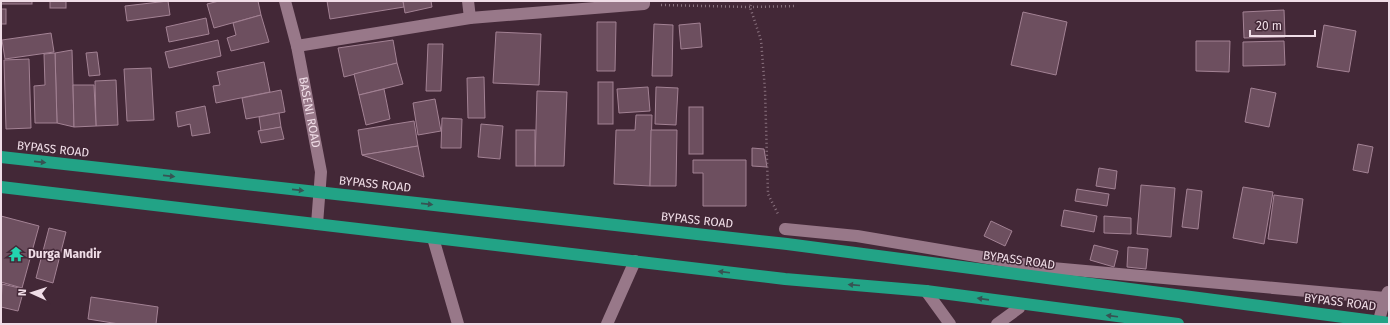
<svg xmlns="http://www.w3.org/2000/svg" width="1390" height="325" viewBox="0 0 1390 325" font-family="'Fira Sans',sans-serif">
  <rect width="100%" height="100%" fill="#432837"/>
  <!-- building -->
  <g fill="#6d4f5f" stroke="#a38294">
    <rect x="1" y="1" width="31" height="3"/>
    <rect x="50" y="1" width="16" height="7"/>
    <polygon points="168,1 170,15 127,21 125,6"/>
    <polygon points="219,1 258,1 261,15 214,28 207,4"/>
    <polygon points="327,1 403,1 404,7 330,19"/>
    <polygon points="403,1 431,1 432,7 405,13"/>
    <rect x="1" y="9" width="5" height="15"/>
    <polygon points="1284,10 1285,37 1244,38 1243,12"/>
    <polygon points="1023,12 1067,22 1056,75 1011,65"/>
    <polygon points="261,15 269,42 231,51 227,38 236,35 233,23"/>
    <polygon points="206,18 209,34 169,42 166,27"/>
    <polygon points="597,22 616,22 615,71 597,71"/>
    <polygon points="700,23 702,47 681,49 679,25"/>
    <polygon points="654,24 673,25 672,76 652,76"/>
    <polygon points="1324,25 1356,31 1349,72 1317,67"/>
    <polygon points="496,32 541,34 539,85 493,83"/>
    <polygon points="51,33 54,52 5,59 2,40"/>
    <polygon points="218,40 221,56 169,68 165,52"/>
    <polygon points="393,40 397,63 344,77 338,48"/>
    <polygon points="1196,41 1230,41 1229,72 1196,71"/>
    <polygon points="1284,41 1285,65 1243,66 1243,42"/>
    <polygon points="428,44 443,44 441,91 426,91"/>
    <polygon points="72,50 73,85 74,127 57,123 55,53"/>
    <polygon points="97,52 100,75 89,76 86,53"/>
    <polygon points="55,53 57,123 35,123 34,86 45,85 44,54"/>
    <polygon points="29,59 31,128 6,129 4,60"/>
    <polygon points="264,62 270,92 216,103 213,86 220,85 217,72"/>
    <polygon points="397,63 403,84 359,95 354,74"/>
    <polygon points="151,68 154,120 127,121 124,69"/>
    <polygon points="484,77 485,118 468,118 467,78"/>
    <polygon points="116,80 118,125 96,126 95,81"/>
    <rect x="598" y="82" width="15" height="42"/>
    <polygon points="73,85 94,85 96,126 74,127"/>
    <polygon points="648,87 650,111 619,113 617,89"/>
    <polygon points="656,87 678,88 676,125 655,124"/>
    <polygon points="1251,88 1276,93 1269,127 1245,122"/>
    <polygon points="384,89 390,119 366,125 359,95"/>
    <polygon points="281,90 285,112 246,119 242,98"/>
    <polygon points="537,91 567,92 564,166 535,166"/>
    <polygon points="435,99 441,131 418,135 413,103"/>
    <polygon points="205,106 210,133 192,136 190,124 178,127 176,112"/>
    <rect x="689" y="107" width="14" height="47"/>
    <polygon points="279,113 281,127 261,131 259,117"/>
    <polygon points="636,115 652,115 650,186 614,184 616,130 635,130"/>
    <polygon points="442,118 462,119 461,148 441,148"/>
    <polygon points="414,121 418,146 362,155 358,130"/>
    <polygon points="481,124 503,126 500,159 478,157"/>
    <polygon points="281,127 284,139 261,143 258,131"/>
    <rect x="516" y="130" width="19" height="36"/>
    <polygon points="651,130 677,130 676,186 650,186"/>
    <polygon points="1358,144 1373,147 1368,173 1353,170"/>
    <polygon points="418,146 424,177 362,155"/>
    <polygon points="752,148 764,149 767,167 752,166"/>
    <polygon points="693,160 746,160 746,206 703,206 703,173 693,173"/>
    <polygon points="1099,168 1117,171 1115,189 1096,186"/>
    <polygon points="1141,185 1175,188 1171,237 1137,234"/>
    <polygon points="1243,187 1273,192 1264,244 1233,238"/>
    <polygon points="1077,189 1109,194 1107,206 1075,201"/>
    <polygon points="1187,189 1202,191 1198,229 1182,227"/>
    <polygon points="1274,195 1303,199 1297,243 1268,239"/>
    <polygon points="1064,210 1097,216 1094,232 1061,226"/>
    <polygon points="1,216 39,226 22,288 1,282"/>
    <polygon points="1104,216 1131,218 1131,234 1104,233"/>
    <polygon points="991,221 1012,231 1005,246 984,236"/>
    <polygon points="49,228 66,232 53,283 36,278"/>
    <polygon points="1094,245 1118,251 1114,267 1090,260"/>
    <polygon points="1128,247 1148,249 1146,269 1127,267"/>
    <polygon points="2,284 24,289 18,311 1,307"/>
    <polygon points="91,297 158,307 156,324 119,324 88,319"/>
  </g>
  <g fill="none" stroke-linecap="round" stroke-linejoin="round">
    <!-- path -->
    <g stroke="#8a727f" stroke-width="2.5" stroke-dasharray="1 3" stroke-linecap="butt">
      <polyline points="752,1 750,7 761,40 765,90 768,194 778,214"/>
      <polyline points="661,5 750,7 797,6"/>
    </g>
    <!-- minor -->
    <g stroke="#987889" stroke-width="12">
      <path id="s1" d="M285 1 297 46 321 172 317 224"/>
      <polyline points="468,1 470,18"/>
      <polyline points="297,46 470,18 644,4 644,1"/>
      <polyline points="785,229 857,236 1041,267 1385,298"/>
      <polyline points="433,238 458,324"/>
      <polyline points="926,291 950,324"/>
      <polyline points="607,324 635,261"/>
      <polyline points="997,324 1019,308 1020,304"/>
      <polyline points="1378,324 1385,298 1388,292"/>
    </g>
    <!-- highway -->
    <g stroke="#22a386" stroke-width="12">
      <polyline points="1,157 787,244 1389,323"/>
      <polyline points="1,187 785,279 926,291 1178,324"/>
    </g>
  </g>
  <!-- one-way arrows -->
  <defs><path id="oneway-solid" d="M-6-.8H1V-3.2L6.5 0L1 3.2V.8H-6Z"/></defs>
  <g fill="#375353">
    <use href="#oneway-solid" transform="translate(40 162) rotate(6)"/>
    <use href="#oneway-solid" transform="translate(169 176) rotate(6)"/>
    <use href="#oneway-solid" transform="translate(298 190) rotate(6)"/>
    <use href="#oneway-solid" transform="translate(427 204) rotate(6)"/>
    <use href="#oneway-solid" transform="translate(724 272) rotate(-173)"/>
    <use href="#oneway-solid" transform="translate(854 285) rotate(-175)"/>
    <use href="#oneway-solid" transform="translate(983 299) rotate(-172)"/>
    <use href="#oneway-solid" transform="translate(1112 316) rotate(-173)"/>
  </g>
  <!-- icons -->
  <defs>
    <g id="temple-bare" transform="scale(1.2)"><path d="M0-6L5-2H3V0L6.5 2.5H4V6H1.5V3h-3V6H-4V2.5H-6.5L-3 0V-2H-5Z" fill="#23d5af" stroke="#432837" stroke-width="2.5" paint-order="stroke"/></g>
  </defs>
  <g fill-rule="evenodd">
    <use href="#temple-bare" x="16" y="254"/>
  </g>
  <g text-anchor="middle" stroke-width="3" stroke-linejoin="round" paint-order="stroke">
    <!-- street labels -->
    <g font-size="12" fill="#f0dde7" stroke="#432837">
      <text dy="4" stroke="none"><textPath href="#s1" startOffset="114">BASENI ROAD</textPath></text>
      <text transform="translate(53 149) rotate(6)" y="4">BYPASS ROAD</text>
      <text transform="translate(375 184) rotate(6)" y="4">BYPASS ROAD</text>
      <text transform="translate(697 220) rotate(6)" y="4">BYPASS ROAD</text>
      <text transform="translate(1019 260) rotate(8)" y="4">BYPASS ROAD</text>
      <text transform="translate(1340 302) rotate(7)" y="4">BYPASS ROAD</text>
    </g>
    <!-- poi labels -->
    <g font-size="12" font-weight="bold" fill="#f0dde7" stroke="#432837" text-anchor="start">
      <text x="28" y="258">Durga Mandir</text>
    </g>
  </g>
  <!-- border -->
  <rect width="1390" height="325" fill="none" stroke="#f0dde7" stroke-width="4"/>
  <!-- north arrow -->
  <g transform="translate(32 293) rotate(273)" stroke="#432837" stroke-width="3" paint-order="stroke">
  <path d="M0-3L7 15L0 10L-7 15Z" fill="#f0dde7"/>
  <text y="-6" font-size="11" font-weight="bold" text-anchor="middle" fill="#f0dde7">N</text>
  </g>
  <!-- scale -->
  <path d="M1250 30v6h65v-6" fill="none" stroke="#f0dde7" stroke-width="2"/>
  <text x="1256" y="30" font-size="12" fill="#f0dde7" stroke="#432837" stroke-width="3" paint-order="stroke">20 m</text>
</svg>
